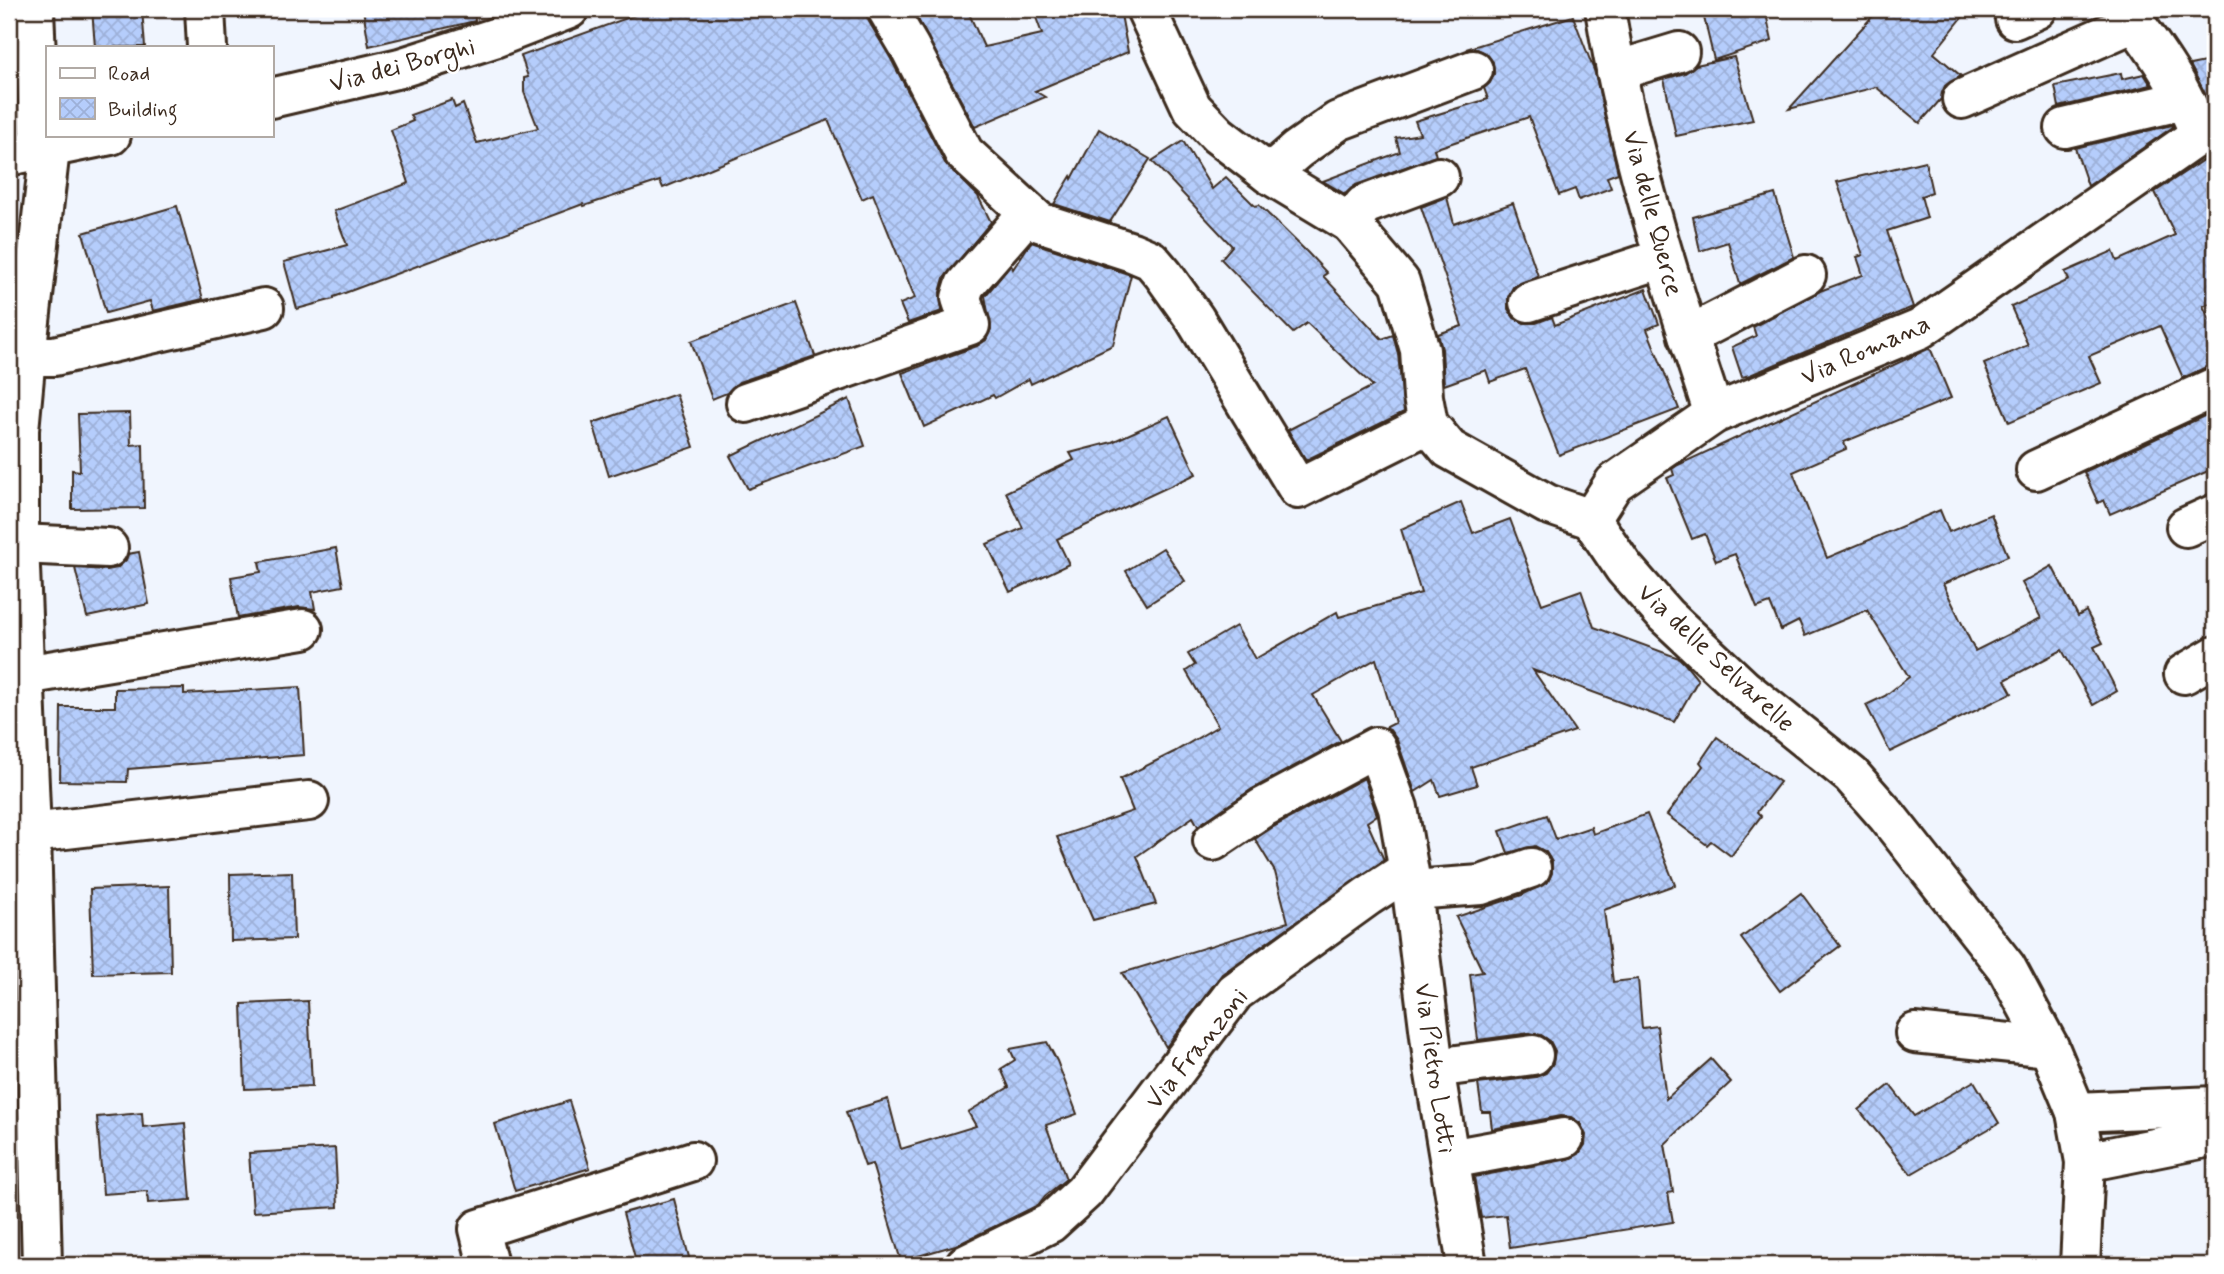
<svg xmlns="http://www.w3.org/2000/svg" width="2224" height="1274" viewBox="0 0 2224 1274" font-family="Mynerve,sans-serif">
  <defs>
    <pattern id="building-cross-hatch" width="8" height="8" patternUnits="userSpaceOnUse" patternTransform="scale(1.75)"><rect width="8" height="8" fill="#b5cdfc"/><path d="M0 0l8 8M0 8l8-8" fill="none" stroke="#9db0d8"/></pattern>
  </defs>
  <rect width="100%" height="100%" fill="#f0f5fe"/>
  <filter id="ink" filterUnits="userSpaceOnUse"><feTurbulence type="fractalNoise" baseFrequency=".0143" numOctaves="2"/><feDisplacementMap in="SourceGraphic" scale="14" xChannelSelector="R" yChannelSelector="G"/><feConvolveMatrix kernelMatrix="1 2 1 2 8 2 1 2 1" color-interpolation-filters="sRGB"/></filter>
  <g filter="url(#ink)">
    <!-- built -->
    <polygon fill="#dee9fd" points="9,183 17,189 9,301"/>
    <!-- grass -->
    <polygon fill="#acdb9a" stroke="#74825c" stroke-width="2" points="9,881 17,881 20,974 9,974"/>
    <!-- building -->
    <g fill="url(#building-cross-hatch)" stroke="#3b2a1e" stroke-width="2">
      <polygon points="92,9 142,9 145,47 95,47"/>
      <polygon points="363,9 474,9 475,21 369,46"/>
      <polygon points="652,9 865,9 868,20 891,59 945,163 978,196 991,222 944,278 940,292 942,311 908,323 900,304 915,298 873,194 862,199 828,120 663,188 660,181 584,206 583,204 334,297 334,299 297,309 284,262 347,245 334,211 409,183 391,130 413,121 410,115 452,100 455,108 463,104 477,143 538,128 524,92 524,78 528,77 521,56"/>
      <polygon points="915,9 967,9 984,47 1042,34 1033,9 1120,9 1128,52 1035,91 1045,97 975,127 913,10"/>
      <polygon points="1702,9 1765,9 1772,41 1714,60"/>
      <polygon points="1879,9 1969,9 1934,53 1961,76 1945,86 1941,99 1920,123 1876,87 1789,109"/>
      <polygon points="1573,16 1595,73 1618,173 1607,177 1611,188 1579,200 1575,189 1559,195 1529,117 1434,149 1436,156 1356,185 1345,194 1323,181 1400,152 1396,138 1420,134 1415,121 1488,99 1484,88 1490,83 1494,74 1493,62 1486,53 1477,49 1466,49"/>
      <polygon points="1734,57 1753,120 1676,136 1664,79 1685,73 1696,65"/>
      <polygon points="2215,60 2215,109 2213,109 2190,65"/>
      <polygon points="2121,73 2122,79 2144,74 2151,85 2059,107 2055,86"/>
      <polygon points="2172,125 2173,127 2088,186 2075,148"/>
      <polygon points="1099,129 1150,159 1110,222 1054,204 1071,176 1072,179"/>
      <polygon points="1183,141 1212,189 1226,177 1255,206 1259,205 1307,252 1327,273 1323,276 1382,339 1393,335 1398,354 1404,412 1306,460 1288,430 1373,386 1307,323 1293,333 1221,259 1232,246 1152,161"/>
      <polygon points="2215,152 2215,301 2203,306 2215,330 2215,365 2206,367 2183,378 2160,326 2089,356 2101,383 2009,422 1984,364 2028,345 2011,307 2069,280 2065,272 2113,251 2117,261 2175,235 2155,192"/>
      <polygon points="1925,161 1932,192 1921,196 1927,218 1887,231 1913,307 1750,375 1742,377 1732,347 1756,336 1753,327 1820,291 1863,275 1857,257 1863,255 1837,182"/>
      <polygon points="1775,194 1794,257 1740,284 1728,242 1700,251 1693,217"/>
      <polygon points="1447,197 1454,224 1513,203 1538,276 1513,287 1508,297 1508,309 1514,318 1524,323 1536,323 1552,317 1555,325 1646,289 1659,324 1647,329 1679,409 1559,455 1525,369 1490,382 1486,370 1444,385 1442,349 1438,334 1462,326 1421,207"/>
      <polygon points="177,206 203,299 153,311 150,301 106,313 83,233"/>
      <polygon points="1031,242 1131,275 1113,345 1031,384 1029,379 995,398 993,395 924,427 902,373 977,346 986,340 991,329 985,296 1011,265 1013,269"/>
      <polygon points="796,303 815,356 739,382 727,393 712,399 691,341"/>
      <polygon points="1928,349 1931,350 1951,398 1844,442 1846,449 1793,472 1827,558 1940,510 1949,532 1991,514 2008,556 1943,584 1975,651 2041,618 2022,583 2052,566 2078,616 2086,611 2103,643 2094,647 2117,691 2093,705 2062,650 2005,680 2012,693 1890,752 1866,705 1885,696 1909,677 1867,610 1805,636 1799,621 1781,630 1770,603 1757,608 1735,554 1716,561 1705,534 1692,539 1667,478 1674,475 1672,469 1678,465"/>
      <polygon points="676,394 694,447 609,476 593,423"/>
      <polygon points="849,399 865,446 748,489 730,456"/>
      <polygon points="2215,411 2215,468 2110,514 2104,500 2098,503 2084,472"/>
      <polygon points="130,413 131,445 143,444 144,508 72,509 72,470 80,471 78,414"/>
      <polygon points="1169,416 1196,474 1057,539 1069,564 1010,592 987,544 1023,528 1006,492 1074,460 1070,453 1112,442"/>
      <polygon points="1461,502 1473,533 1510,519 1542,604 1581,590 1594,627 1679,658 1685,664 1698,680 1674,722 1533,670 1575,731 1471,767 1477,785 1440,796 1434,780 1415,792 1397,740 1390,730 1385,728 1395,723 1376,659 1313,695 1341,741 1252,789 1198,826 1193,817 1137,856 1156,904 1093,920 1057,837 1133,811 1120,779 1174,752 1218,726 1186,671 1195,665 1188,654 1236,626 1255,659 1337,612 1339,617 1421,593 1401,529"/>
      <polygon points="336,548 343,586 312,592 315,609 299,607 238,618 231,577 261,572 259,562"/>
      <polygon points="1163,548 1185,581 1147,605 1126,571"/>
      <polygon points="139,552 149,604 87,617 75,568 107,570 117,568 126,560 128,554"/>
      <polygon points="300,687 304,755 128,769 127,782 60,781 61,707 115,707 115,689 184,688 184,694"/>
      <polygon points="1717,737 1780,782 1757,812 1761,816 1731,856 1711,841 1707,845 1667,815 1703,766 1700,762"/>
      <polygon points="1364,778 1377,815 1367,822 1384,860 1222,974 1166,1047 1122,973 1288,922 1275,872 1255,839 1273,827"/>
      <polygon points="1647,814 1675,885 1604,910 1613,982 1638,979 1642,1028 1657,1026 1666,1099 1711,1059 1731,1082 1665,1144 1673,1192 1668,1193 1673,1222 1510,1248 1506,1215 1481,1218 1474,1177 1569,1159 1579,1154 1585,1145 1586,1135 1580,1123 1571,1117 1561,1116 1492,1129 1490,1112 1482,1112 1478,1084 1536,1077 1546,1073 1553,1063 1555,1051 1550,1041 1541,1035 1530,1033 1478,1040 1470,974 1483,972 1456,917 1522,895 1548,882 1552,873 1552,862 1546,852 1535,846 1508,853 1500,831 1547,815 1556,839 1591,827 1593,834"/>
      <polygon points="292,872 294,939 231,941 230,874"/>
      <polygon points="169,886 171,972 93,974 90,889"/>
      <polygon points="1801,893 1840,946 1780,991 1741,938"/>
      <polygon points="308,1001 312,1086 245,1089 242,1004"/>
      <polygon points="1047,1042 1057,1061 1077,1114 1046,1125 1066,1179 1045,1196 1038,1205 959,1244 901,1261 872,1164 865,1166 846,1112 888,1099 901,1149 976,1126 968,1112 1009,1087 1001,1069 1015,1060 1010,1049"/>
      <polygon points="1974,1081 1999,1123 1911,1174 1859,1110 1890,1085 1914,1116"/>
      <polygon points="569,1101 590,1168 515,1191 495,1124"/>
      <polygon points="142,1113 143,1127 185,1123 191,1200 148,1203 147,1191 103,1194 97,1117"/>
      <polygon points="335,1148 338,1207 253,1212 249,1153"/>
      <polygon points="674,1199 691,1265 637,1265 623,1213"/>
    </g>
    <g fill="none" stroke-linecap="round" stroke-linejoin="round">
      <!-- minor casing -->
      <g stroke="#3b2a1e" stroke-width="44">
        <g id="minor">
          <polyline points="34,9 40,151"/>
          <polyline points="205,9 207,47"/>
          <polyline points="887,9 910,48 964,153 1039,222 1132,252 1151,260 1163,274 1195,319 1298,489 1428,424"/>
          <polyline points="1146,9 1192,108 1218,135 1269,174 1350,223 1400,282 1420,350 1423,397 1428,424 1449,449 1547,504 1591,519 1624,568 1665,615 1744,689 1851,775 1887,816 2006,967 2049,1047 2076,1112 2085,1162 2080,1265"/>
          <path d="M1605 9C1627 146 1670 282 1714 414"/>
          <path d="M2125 9C2153 47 2185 90 2199 135"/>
          <polyline points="2015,19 2037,9"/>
          <polyline points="1616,71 1679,52"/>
          <polyline points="271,98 400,68 494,38 569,9"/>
          <polyline points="1962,99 2135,22"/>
          <polyline points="2065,128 2184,100"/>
          <polyline points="9,156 111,135"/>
          <polyline points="1269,174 1297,150 1338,121 1473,70"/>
          <polyline points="1350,223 1364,205 1439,177"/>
          <polyline points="1529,302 1664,258"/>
          <polyline points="1688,336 1806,275"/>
          <polyline points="26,356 54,356 264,308"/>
          <polyline points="746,403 970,325 961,298 965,285 1028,213"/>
          <polyline points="2036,470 2215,387"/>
          <polyline points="1591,519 1614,483 1714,414 1920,329 2199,135 2213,130"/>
          <polyline points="2186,527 2215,514"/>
          <polyline points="19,544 108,548"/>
          <polyline points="2184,674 2215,656"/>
          <polyline points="25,675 303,629"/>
          <polyline points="31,833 309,801"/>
          <polyline points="1213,841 1262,808 1376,747 1398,808 1412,890 1434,1068 1467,1265"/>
          <polyline points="1412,890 1481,885 1531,868"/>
          <polyline points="1915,1033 2049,1047"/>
          <polyline points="1434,1068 1533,1055"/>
          <polyline points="2076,1112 2215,1106"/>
          <polyline points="1450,1159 1564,1138"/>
          <polyline points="2085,1162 2215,1136"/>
          <polyline points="42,1265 31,833 19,544 19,430 26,356 50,149"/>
          <polyline points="488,1265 479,1229 693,1161"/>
          <polyline points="965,1265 1050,1223 1084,1192 1235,992 1368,896 1408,870"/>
        </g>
      </g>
      <!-- minor -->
      <use href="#minor" stroke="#fff" stroke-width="38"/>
    </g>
  </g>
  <g text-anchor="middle" stroke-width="5" stroke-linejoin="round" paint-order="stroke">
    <!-- street labels -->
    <g font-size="26" fill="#3b2a1e" stroke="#fff">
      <text transform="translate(402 64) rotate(-15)" y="9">Via dei Borghi</text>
      <text transform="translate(1654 213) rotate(75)" y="9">Via delle Querce</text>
      <text transform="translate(1865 349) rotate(-24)" y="9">Via Romana</text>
      <text transform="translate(1717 657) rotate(43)" y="9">Via delle Selvarelle</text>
      <text transform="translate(1196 1048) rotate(-51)" y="9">Via Franzoni</text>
      <text transform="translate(1436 1068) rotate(82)" y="9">Via Pietro Lotti</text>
    </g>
  </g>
  <!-- margin -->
  <rect width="2224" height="1274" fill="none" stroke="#fff" stroke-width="35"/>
  <rect x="18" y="18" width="2189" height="1239" fill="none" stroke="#3b2a1e" stroke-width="2.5" filter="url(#ink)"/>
  <!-- legend -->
  <rect x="46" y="46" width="228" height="91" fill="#ffffff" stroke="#b1aaa5" stroke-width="2"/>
  <rect x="60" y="68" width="35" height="10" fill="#ffffff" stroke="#b1aaa5" stroke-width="2"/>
  <text x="108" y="80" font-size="21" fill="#3b2a1e">Road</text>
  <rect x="60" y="98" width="35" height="21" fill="url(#building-cross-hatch)" stroke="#b1aaa5" stroke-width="2"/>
  <text x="108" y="116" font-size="21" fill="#3b2a1e">Building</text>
</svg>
